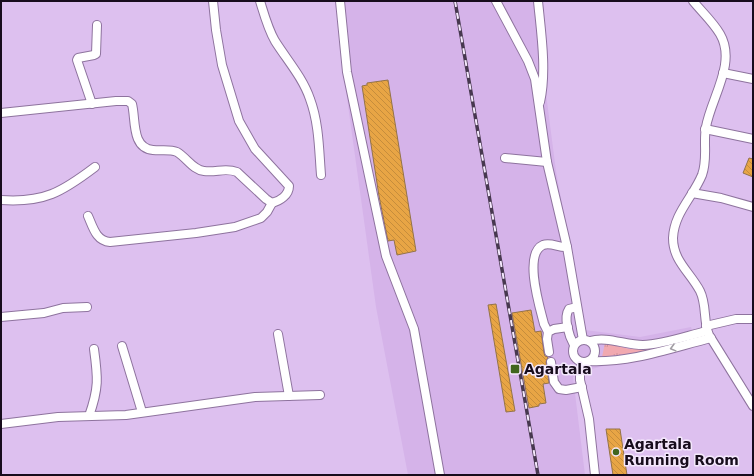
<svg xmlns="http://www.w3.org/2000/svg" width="754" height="476" viewBox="0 0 754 476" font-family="'DejaVu Sans',sans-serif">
  <defs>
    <pattern id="grass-tufts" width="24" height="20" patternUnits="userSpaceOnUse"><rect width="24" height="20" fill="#f1a9b0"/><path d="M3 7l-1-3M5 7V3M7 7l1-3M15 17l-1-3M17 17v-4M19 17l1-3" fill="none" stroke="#ce9097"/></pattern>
    <pattern id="building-back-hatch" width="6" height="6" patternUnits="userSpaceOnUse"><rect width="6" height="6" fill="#e8a545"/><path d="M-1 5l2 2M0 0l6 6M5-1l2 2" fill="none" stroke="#c68d3c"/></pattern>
  </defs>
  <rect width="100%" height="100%" fill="#ddc0ef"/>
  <!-- built -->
  <polygon fill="#d5b3e9" points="343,1 534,1 556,171 585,330 640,337 691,327 697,344 583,371 573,377 585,475 408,475 376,307 341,55 345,12"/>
  <!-- grass -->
  <polygon fill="url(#grass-tufts)" points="703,336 642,352 602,357 605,343 630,349 642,348"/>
  <!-- building -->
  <g fill="url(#building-back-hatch)" stroke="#947349">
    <polygon points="388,80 416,251 397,255 394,240 388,241 379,196 362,86 367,85 367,83"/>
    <polygon points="749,158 753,159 753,177 743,173"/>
    <polygon points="496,304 515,411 506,412 488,305"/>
    <polygon points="531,310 535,332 541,331 544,353 545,356 548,357 546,362 549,383 543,384 546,403 539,404 539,406 529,408 512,313"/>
    <polygon points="606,429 620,429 627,475 613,475"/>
  </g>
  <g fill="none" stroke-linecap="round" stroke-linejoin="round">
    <!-- minor casing -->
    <g stroke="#8e739e" stroke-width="10">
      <g id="minor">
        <path d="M260 1C264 14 268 29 275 41 287 60 303 78 310 99 319 123 319 150 321 175"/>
        <polyline points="340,1 347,72 386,256 414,329 440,475"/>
        <polyline points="496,1 528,61 535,79 547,162 567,247 583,340"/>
        <path d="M538 1C541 32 547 71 540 102"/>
        <path d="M693 1C702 12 713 22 720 34 737 63 711 98 706 127 703 143 708 159 702 175 693 197 674 213 673 238 673 261 690 272 700 291 707 305 703 321 709 335L753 406"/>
        <polyline points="723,73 753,79"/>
        <polyline points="92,104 77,60 78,58 94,55 96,54 97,25"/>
        <path d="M1 113 116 101H128L132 104C136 119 131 148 153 150 161 151 170 149 177 152 187 158 193 170 204 171 216 173 225 167 237 172L266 199 272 203C280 201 289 195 289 186L255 149 239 121 222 65 216 30 213 1"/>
        <polyline points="705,129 753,139"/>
        <polyline points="505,158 547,162"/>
        <polyline points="692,193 721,198 753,207"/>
        <path d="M1 200C44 203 62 192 95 167"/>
        <path d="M88 216C93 227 96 241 110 242L196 233 235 227 261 218 267 212 272 203"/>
        <polyline points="1,317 44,313 63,308 87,307"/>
        <polyline points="706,326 736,319 753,319"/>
        <path d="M548 332 544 324C540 308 523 254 543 245 551 242 559 248 567 247"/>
        <polyline points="278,334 289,396"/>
        <circle cx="584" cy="351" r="11"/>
        <path d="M590 341C607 336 625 345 643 345 664 344 686 336 707 331"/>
        <path d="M574 345C569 336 563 318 569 309L577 307"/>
        <polyline points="122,346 142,412"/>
        <polyline points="549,352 547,339 548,332 554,329 568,327"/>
        <path d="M589 361C631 363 671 348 711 338"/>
        <polyline points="551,362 554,382 559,389 566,390 582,387"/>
        <polyline points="582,362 580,375 580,380 589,419 595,475"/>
        <path d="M89 416C99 388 98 378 94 349"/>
        <polyline points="1,424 58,417 126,415 255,397 320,395"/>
      </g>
    </g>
    <!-- minor -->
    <use href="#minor" stroke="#fff" stroke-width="8"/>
    <!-- rail casing -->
    <g stroke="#47384f" stroke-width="3.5">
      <polyline id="rail" points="455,1 538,475"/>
    </g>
    <!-- rail -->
    <use href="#rail" stroke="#f4e8fc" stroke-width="2" stroke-dasharray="6" stroke-linecap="butt"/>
  </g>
  <!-- one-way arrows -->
  <defs><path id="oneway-chevron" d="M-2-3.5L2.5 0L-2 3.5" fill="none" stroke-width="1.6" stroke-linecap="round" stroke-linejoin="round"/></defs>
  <use stroke="#a29ea4" href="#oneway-chevron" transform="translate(673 348) rotate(165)"/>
  <!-- markers -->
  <g fill="#40651f" stroke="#f4e8fc" stroke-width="1.5">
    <rect x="510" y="364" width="10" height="10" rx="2"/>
    <circle cx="616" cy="452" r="4"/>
  </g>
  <g text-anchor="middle" stroke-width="3" stroke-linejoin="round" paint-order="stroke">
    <!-- poi labels -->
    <g font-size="14" font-weight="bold" fill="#170c1c" stroke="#f4e8fc" text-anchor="start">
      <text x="524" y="374">Agartala</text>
      <text x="624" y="449">Agartala<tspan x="624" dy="16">Running Room</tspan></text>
    </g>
  </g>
  <!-- border -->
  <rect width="754" height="476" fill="none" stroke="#170c1c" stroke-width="4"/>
</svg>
